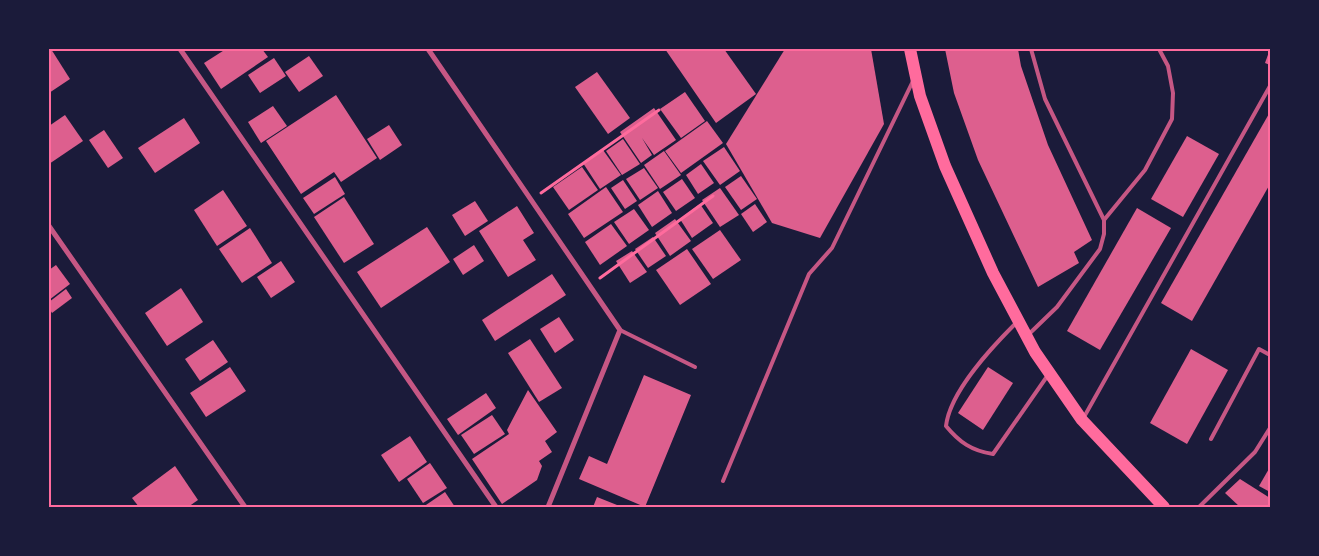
<svg xmlns="http://www.w3.org/2000/svg" width="1319" height="556" viewBox="0 0 1319 556" font-family="Poppins,sans-serif">
  <rect width="100%" height="100%" fill="#1b1b3a"/>
  <!-- building -->
  <g fill="#dd5f8e">
    <polygon points="51,49 70,79 49,93 49,51"/>
    <polygon points="226,49 262,49 268,57 221,89 204,63"/>
    <polygon points="665,49 724,49 756,94 716,123"/>
    <polygon points="785,49 871,49 884,124 820,238 772,223 726,144"/>
    <polygon points="945,49 1018,49 1021,66 1048,145 1092,240 1074,252 1079,263 1038,287 978,160 954,93"/>
    <polygon points="1270,49 1270,65 1265,63"/>
    <polygon points="309,56 323,76 299,92 285,72"/>
    <polygon points="274,58 286,76 260,93 248,75"/>
    <polygon points="597,72 630,118 608,134 575,87"/>
    <polygon points="685,92 705,121 681,138 660,109"/>
    <polygon points="336,95 377,158 341,182 334,172 301,194 266,141"/>
    <polygon points="273,106 287,126 261,143 248,122"/>
    <polygon points="654,108 676,140 654,155 642,138 652,155 641,163 620,132"/>
    <polygon points="1270,112 1270,184 1192,321 1161,303"/>
    <polygon points="65,115 83,141 49,164 49,126"/>
    <polygon points="184,118 200,143 155,173 138,148"/>
    <polygon points="707,121 723,143 681,173 665,151"/>
    <polygon points="389,125 402,145 380,160 367,139"/>
    <polygon points="104,130 123,158 108,168 89,140"/>
    <polygon points="1187,136 1219,154 1183,217 1151,199"/>
    <polygon points="623,139 640,164 622,175 606,151"/>
    <polygon points="724,147 740,171 720,185 703,161"/>
    <polygon points="603,150 621,175 600,189 583,163"/>
    <polygon points="664,151 681,175 660,189 644,165"/>
    <polygon points="701,164 714,183 698,194 686,175"/>
    <polygon points="582,167 598,190 569,210 553,187"/>
    <polygon points="644,168 658,188 640,200 626,179"/>
    <polygon points="741,176 757,199 741,210 725,187"/>
    <polygon points="335,177 345,194 314,214 303,198"/>
    <polygon points="682,179 695,198 676,211 663,192"/>
    <polygon points="623,180 637,201 625,209 611,188"/>
    <polygon points="606,187 623,212 584,238 568,214"/>
    <polygon points="720,188 739,215 720,227 702,200"/>
    <polygon points="223,190 247,226 217,246 194,210"/>
    <polygon points="658,191 672,213 652,227 638,205"/>
    <polygon points="344,197 374,244 344,263 314,217"/>
    <polygon points="475,201 488,221 465,236 452,215"/>
    <polygon points="700,204 713,223 692,238 680,219"/>
    <polygon points="755,204 767,222 753,232 741,214"/>
    <polygon points="517,206 534,233 523,240 536,260 508,277 479,231"/>
    <polygon points="1137,208 1171,228 1100,350 1067,331"/>
    <polygon points="634,209 649,230 629,244 614,222"/>
    <polygon points="675,219 691,241 670,256 655,233"/>
    <polygon points="611,224 627,246 600,265 585,242"/>
    <polygon points="427,227 450,262 381,308 357,272"/>
    <polygon points="250,228 272,263 242,283 219,249"/>
    <polygon points="720,230 741,260 713,279 692,249"/>
    <polygon points="653,237 666,256 648,268 635,249"/>
    <polygon points="474,245 484,261 463,275 453,259"/>
    <polygon points="687,249 711,284 680,305 656,270"/>
    <polygon points="632,251 647,272 630,283 616,261"/>
    <polygon points="281,261 295,282 271,298 257,277"/>
    <polygon points="56,265 70,284 49,300 49,270"/>
    <polygon points="552,274 566,295 495,341 482,320"/>
    <polygon points="181,288 203,322 167,346 145,313"/>
    <polygon points="66,289 72,298 52,313 49,308 49,302"/>
    <polygon points="559,317 574,340 555,353 540,329"/>
    <polygon points="530,339 562,388 539,402 508,353"/>
    <polygon points="213,340 228,362 200,381 185,359"/>
    <polygon points="1191,349 1228,370 1187,444 1150,423"/>
    <polygon points="230,367 246,391 206,417 190,393"/>
    <polygon points="988,367 1013,383 983,430 958,413"/>
    <polygon points="644,375 691,395 645,507 579,479 589,456 607,464"/>
    <polygon points="528,390 557,432 545,441 552,452 539,461 542,466 537,480 502,504 472,459 509,434 507,430"/>
    <polygon points="486,393 496,408 458,435 447,419"/>
    <polygon points="492,415 505,434 474,454 461,435"/>
    <polygon points="410,436 427,462 399,482 381,455"/>
    <polygon points="430,463 447,488 423,503 407,479"/>
    <polygon points="175,466 198,500 188,507 139,507 132,498"/>
    <polygon points="1270,467 1270,492 1259,486"/>
    <polygon points="1240,479 1270,498 1270,507 1240,507 1225,493"/>
    <polygon points="445,492 455,507 423,507"/>
    <polygon points="597,497 622,507 593,507"/>
  </g>
  <g fill="none" stroke-linecap="round" stroke-linejoin="round">
    <!-- path -->
    <g stroke="#ff6b9d" stroke-width="3">
      <polyline points="541,193 659,110"/>
      <polyline points="600,278 713,196"/>
    </g>
    <!-- service -->
    <g stroke="#c65784" stroke-width="4">
      <polyline points="1104,220 1145,170 1172,119 1173,93 1168,66 1159,49"/>
      <path d="M1016 323C992 347 950 391 946 426 959 442 972 451 993 454L1048 375"/>
      <polyline points="620,330 695,367"/>
      <polyline points="1029,334 1057,307 1100,249 1104,234 1104,220 1045,99 1031,49"/>
      <polyline points="1084,417 1270,86"/>
      <polyline points="1211,439 1259,349 1270,355"/>
      <polyline points="723,481 809,274 832,248 913,81"/>
      <polyline points="1199,507 1255,452 1270,428"/>
    </g>
    <!-- minor -->
    <g stroke="#c65784" stroke-width="5">
      <polyline points="180,49 496,507"/>
      <polyline points="428,49 620,330 548,507"/>
      <polyline points="49,226 245,507"/>
    </g>
    <!-- primary -->
    <polyline stroke="#ff6b9d" stroke-width="12" points="910,49 920,96 945,166 993,273 1035,352 1082,420 1164,507"/>
  </g>
  <!-- border -->
  <rect width="1319" height="556" fill="none" stroke="#1b1b3a" stroke-width="100"/>
  <rect x="50" y="50" width="1219" height="456" fill="none" stroke="#ff6b9d" stroke-width="2"/>
</svg>
